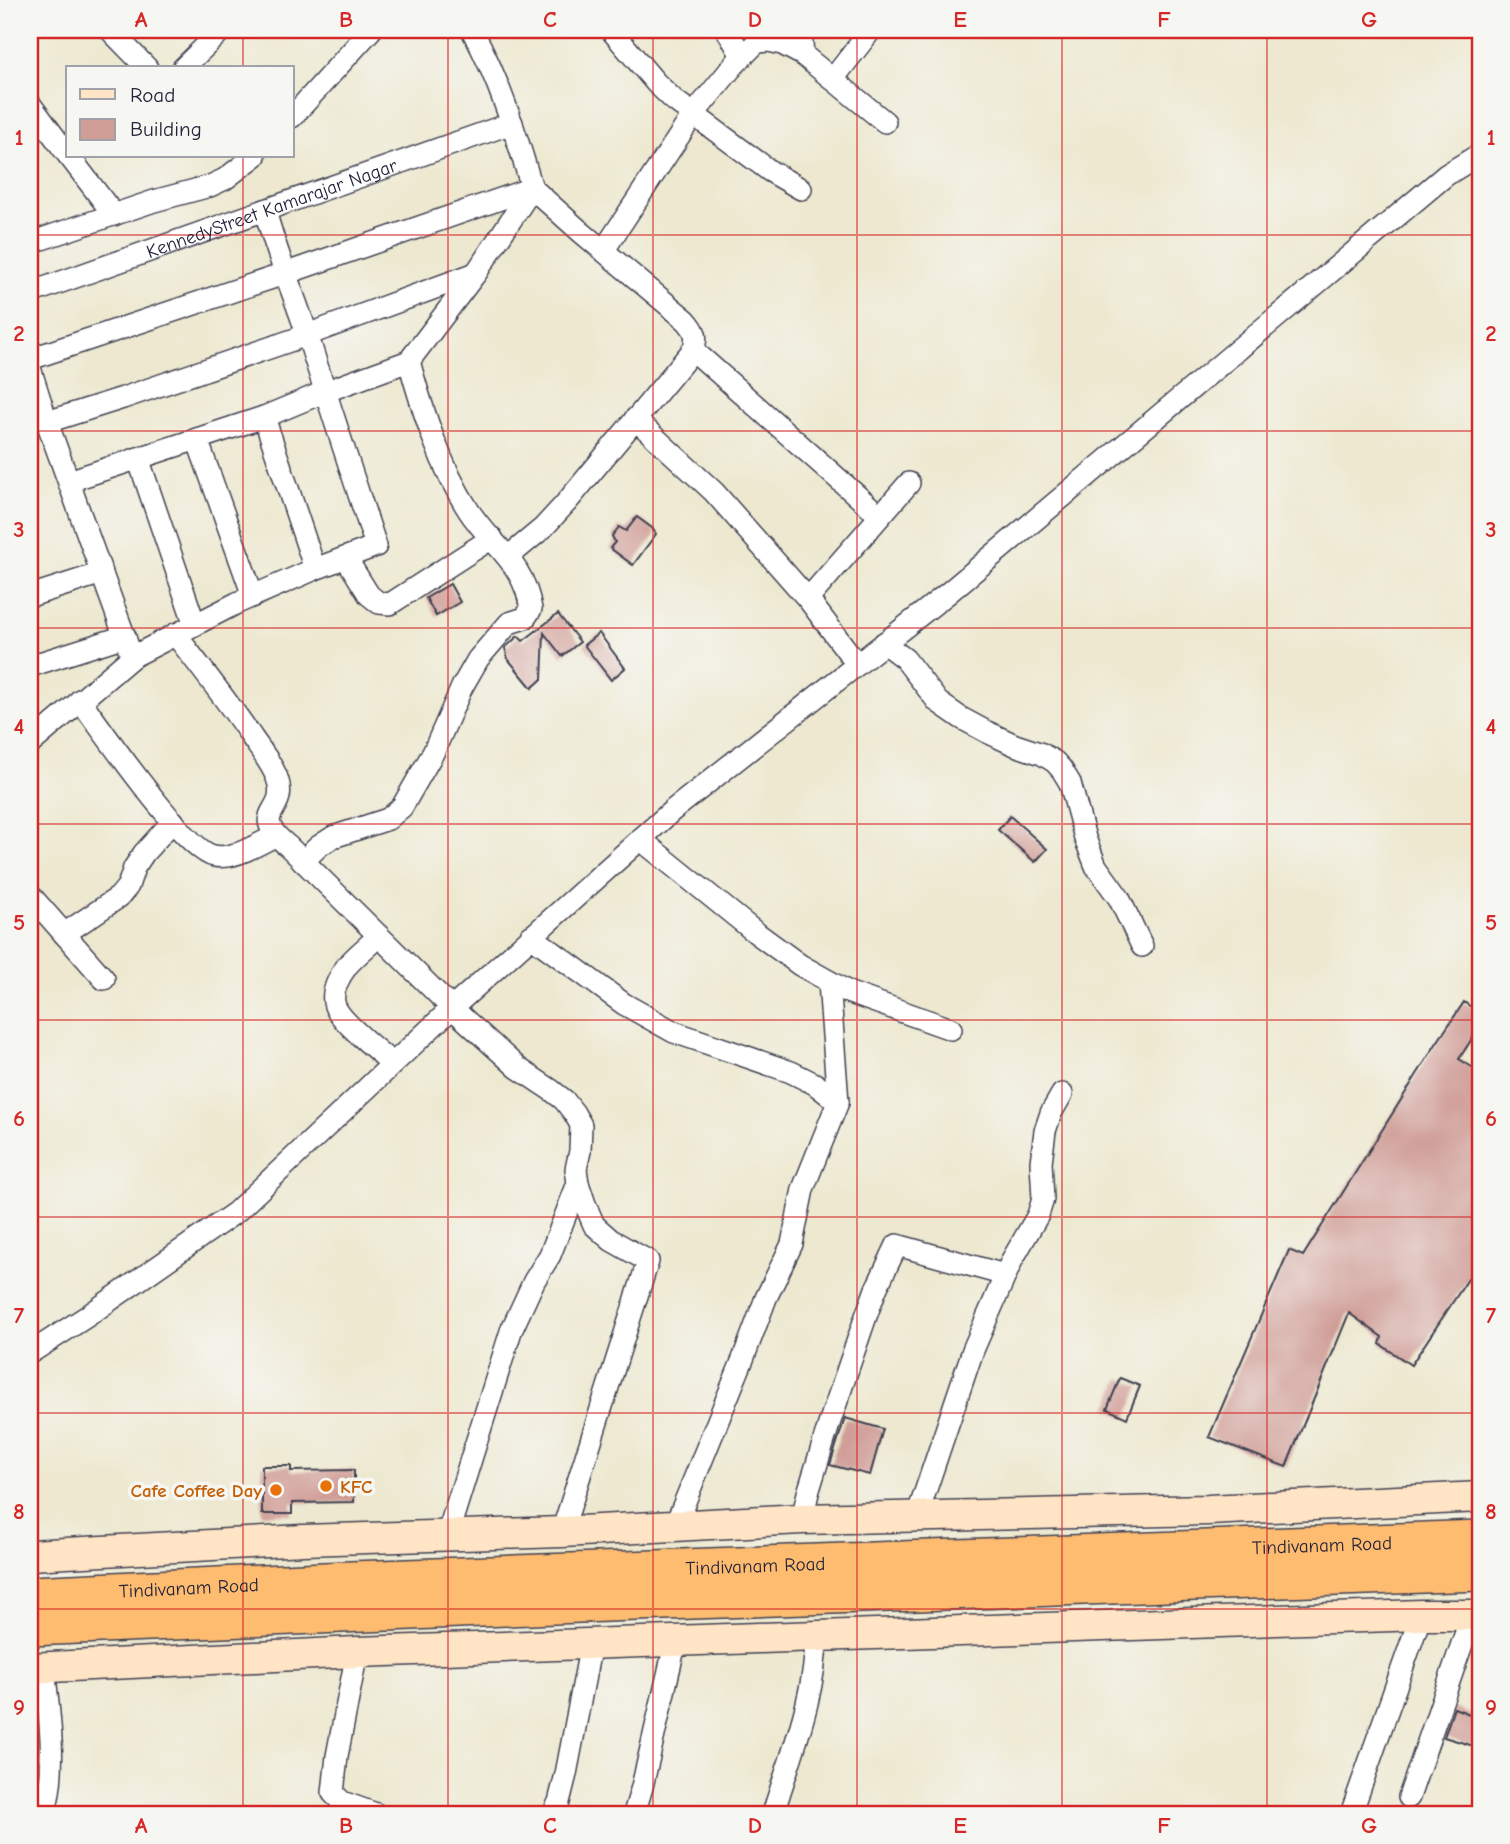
<svg xmlns="http://www.w3.org/2000/svg" width="1510" height="1844" viewBox="0 0 1510 1844" font-family="'Comic Neue',sans-serif">
  <rect width="100%" height="100%" fill="#f6f6f2"/>
  <filter id="ink" filterUnits="userSpaceOnUse"><feTurbulence type="fractalNoise" baseFrequency=".0143" numOctaves="2"/><feDisplacementMap in="SourceGraphic" scale="14" xChannelSelector="R" yChannelSelector="G"/><feConvolveMatrix kernelMatrix="1 2 1 2 8 2 1 2 1" color-interpolation-filters="sRGB"/></filter>
  <filter id="wash" filterUnits="userSpaceOnUse"><feTurbulence type="fractalNoise" baseFrequency=".00686" numOctaves="4" result="noise"/><feDisplacementMap in="SourceGraphic" scale="28" xChannelSelector="R" yChannelSelector="G"/><feGaussianBlur stdDeviation="1.57" result="paint"/><feColorMatrix in="noise" values="0 0 0 0 0 0 0 0 0 0 0 0 0 0 0 0 0 1.4 0 .05"/><feComposite in="paint" operator="in"/></filter>
  <g filter="url(#wash)">
    <rect width="100%" height="100%" fill="#ede8cf"/>
    <g id="blocks">
      <!-- building -->
      <g fill="#d09d97">
        <polygon points="637,517 652,528 656,534 633,565 610,548 615,542 612,536 619,527 626,531"/>
        <polygon points="450,584 460,602 436,616 426,598"/>
        <polygon points="558,614 580,642 562,656 544,633 542,679 532,688 508,659 505,648 518,636 523,641"/>
        <polygon points="599,633 625,668 611,680 584,645"/>
        <polygon points="1010,816 1047,849 1035,862 998,830"/>
        <polygon points="1464,1002 1480,1013 1480,1026 1459,1059 1480,1072 1480,1261 1411,1365 1380,1344 1382,1337 1349,1313 1286,1467 1209,1437 1289,1250 1303,1256 1436,1044"/>
        <polygon points="1120,1378 1140,1386 1127,1418 1107,1409"/>
        <polygon points="845,1418 883,1429 870,1475 830,1465"/>
        <polygon points="262,1466 291,1466 291,1471 354,1470 354,1502 292,1503 292,1514 262,1514"/>
        <polygon points="1454,1708 1480,1718 1480,1748 1444,1737"/>
      </g>
    </g>
  </g>
  <g filter="url(#ink)">
    <use href="#blocks" fill-opacity="0" stroke="#404051" stroke-width="2"/>
    <g fill="none" stroke-linecap="round" stroke-linejoin="round">
      <!-- street casing -->
      <g stroke="#404051" stroke-width="24">
        <g id="street">
          <polyline points="110,30 147,68"/>
          <polyline points="611,30 656,83 674,100 770,171 801,189"/>
          <polyline points="727,30 742,56"/>
          <polyline points="801,30 803,55"/>
          <polyline points="183,68 222,30"/>
          <polyline points="833,79 871,30"/>
          <polyline points="30,104 68,155"/>
          <polyline points="292,117 371,30"/>
          <polyline points="69,156 114,215"/>
          <polyline points="30,243 154,201 210,186 225,179 255,156"/>
          <polyline points="604,250 693,115 734,65 757,42 769,41 782,44 803,55 885,122"/>
          <path id="s1" d="M30 293 512 123"/>
          <polyline points="693,350 880,516"/>
          <path d="M30 359 284 274 532 188 581 232 686 320C696 331 698 337 693 350L566 503 543 528 508 557"/>
          <polyline points="30,368 47,422 132,657"/>
          <polyline points="264,417 315,569"/>
          <polyline points="635,419 714,492 808,599 857,664"/>
          <polyline points="47,422 123,398 307,335 476,273"/>
          <polyline points="197,439 253,596"/>
          <polyline points="138,458 195,625"/>
          <path d="M69 481 264 417 324 392 409 361 476 273 532 188C516 134 499 79 472 30"/>
          <polyline points="346,558 369,595 379,603 390,604 492,538"/>
          <polyline points="30,596 102,573"/>
          <polyline points="808,599 909,483"/>
          <path d="M175 634C202 669 229 703 253 739 262 752 274 767 278 781 288 814 246 812 289 847L452 1008 518 1068 551 1090 564 1100 574 1113 581 1125 580 1151 576 1169 578 1183 585 1204 594 1225 611 1240 648 1261 562 1532"/>
          <polyline points="884,643 905,659 938,702 961,718 987,732 1015,745 1042,754 1055,762 1062,770 1070,783 1085,838 1096,866 1119,898 1142,946"/>
          <polyline points="30,666 125,636"/>
          <path d="M80 700C101 728 185 851 214 856 234 860 258 844 275 836"/>
          <path d="M30 744 132 657 237 603 315 569 376 546C353 477 330 407 308 337 294 294 276 253 265 210"/>
          <polyline points="640,839 755,932 800,965 850,993 951,1029"/>
          <path d="M303 861 319 846 333 837 388 819 402 807 433 753 462 687 478 659 509 623 525 618 531 609C524 562 492 546 469 511 440 466 423 412 409 361"/>
          <polyline points="30,895 104,979"/>
          <polyline points="64,934 119,897 128,886 134,868 144,853 173,821"/>
          <path d="M379 936C368 946 356 955 347 966 339 977 330 992 335 1006 340 1021 378 1051 392 1063"/>
          <polyline points="531,936 624,1004 674,1032 791,1072 815,1084 838,1102 829,982"/>
          <polyline points="30,1353 86,1317 236,1212 452,1008 673,810 948,593 1446,175 1480,154"/>
          <polyline points="917,1516 973,1350 1012,1260 1038,1215 1043,1199 1041,1162 1045,1131 1051,1113 1062,1094"/>
          <polyline points="802,1519 808,1493 830,1421 865,1319 876,1289 897,1245 1005,1275"/>
          <polyline points="675,1526 743,1359 766,1298 792,1244 803,1189 838,1102"/>
          <polyline points="447,1536 511,1331 534,1281 550,1255 578,1183"/>
          <polyline points="357,1652 337,1756 333,1793 342,1802 376,1814"/>
          <path d="M44 1668C49 1712 58 1771 44 1814"/>
          <polyline points="1409,1797 1472,1615"/>
          <polyline points="553,1814 559,1802 566,1774 591,1644"/>
          <polyline points="634,1814 642,1787 676,1640"/>
          <path d="M773 1814C790 1757 816 1696 816 1636"/>
          <polyline points="1351,1814 1421,1615"/>
        </g>
      </g>
      <!-- secondary casing -->
      <g stroke="#404051" stroke-width="33">
        <g id="secondary">
          <polyline points="30,1555 303,1540 562,1532 802,1519 1208,1510 1480,1497"/>
          <polyline points="30,1668 357,1652 1421,1615 1480,1615"/>
        </g>
      </g>
      <!-- highway casing -->
      <g stroke="#404051" stroke-width="40">
        <g id="highway">
          <path id="s2" d="M30 1595 324 1581 1480 1539"/>
          <polyline points="30,1627 579,1604 1480,1572"/>
        </g>
      </g>
      <!-- street -->
      <use href="#street" stroke="#fff" stroke-width="21"/>
      <!-- secondary -->
      <use href="#secondary" stroke="#ffe4c6" stroke-width="30"/>
      <!-- highway -->
      <use href="#highway" stroke="#febc70" stroke-width="37"/>
    </g>
  </g>
  <!-- grid -->
  <path fill="none" stroke="#d62828" stroke-width="2" stroke-opacity="0.55" d="M243 30V68M448 30V1814M653 30V1814M857 30V1814M1062 30V1814M1267 30V1814M243 156V1814M30 235H1480M30 431H1480M30 628H1480M30 824H1480M30 1020H1480M30 1217H1480M30 1413H1480M30 1609H1480"/>
  <!-- markers -->
  <g fill="#e8710a" stroke="#f6f6f2" stroke-width="2.5">
    <circle cx="326" cy="1486" r="7"/>
    <circle cx="276" cy="1490" r="7"/>
  </g>
  <g text-anchor="middle" stroke-width="7" stroke-linejoin="round" paint-order="stroke">
    <!-- street labels -->
    <g font-size="19" fill="#22223b" stroke="#f6f6f2">
      <text dy="7" stroke="none"><textPath href="#s1" startOffset="256">KennedyStreet Kamarajar Nagar</textPath></text>
      <text dy="7" stroke="none"><textPath href="#s2" startOffset="1293">Tindivanam Road</textPath></text>
      <text dy="7" stroke="none"><textPath href="#s2" startOffset="726">Tindivanam Road</textPath></text>
      <text dy="7" stroke="none"><textPath href="#s2" startOffset="159">Tindivanam Road</textPath></text>
    </g>
    <!-- food labels -->
    <g font-size="19" font-weight="bold" fill="#c56008" stroke="#f6f6f2" text-anchor="start">
      <text x="340" y="1493">KFC</text>
      <text x="262" y="1497" text-anchor="end">Cafe Coffee Day</text>
    </g>
  </g>
  <!-- margin -->
  <rect width="1510" height="1844" fill="none" stroke="#f6f6f2" stroke-width="77"/>
  <!-- legend -->
  <rect x="66" y="66" width="228" height="91" fill="#f6f6f2" stroke="#a1a1a9" stroke-width="2"/>
  <rect x="80" y="89" width="35" height="10" fill="#ffe4c6" stroke="#a1a1a9" stroke-width="2"/>
  <text x="130" y="102" font-size="21" fill="#22223b">Road</text>
  <rect x="80" y="119" width="35" height="21" fill="#d09d97" stroke="#a1a1a9" stroke-width="2"/>
  <text x="130" y="136" font-size="21" fill="#22223b">Building</text>
  <rect x="38" y="38" width="1434" height="1768" fill="none" stroke="#d62828" stroke-width="2.5"/>
  <g font-size="23" text-anchor="middle" font-weight="bold" fill="#d62828">
    <text x="141" y="27">A</text>
    <text x="346" y="27">B</text>
    <text x="550" y="27">C</text>
    <text x="755" y="27">D</text>
    <text x="960" y="27">E</text>
    <text x="1164" y="27">F</text>
    <text x="1369" y="27">G</text>
    <text x="19" y="145">1</text>
    <text x="1491" y="145">1</text>
    <text x="19" y="341">2</text>
    <text x="1491" y="341">2</text>
    <text x="19" y="537">3</text>
    <text x="1491" y="537">3</text>
    <text x="19" y="734">4</text>
    <text x="1491" y="734">4</text>
    <text x="19" y="930">5</text>
    <text x="1491" y="930">5</text>
    <text x="19" y="1126">6</text>
    <text x="1491" y="1126">6</text>
    <text x="19" y="1323">7</text>
    <text x="1491" y="1323">7</text>
    <text x="19" y="1519">8</text>
    <text x="1491" y="1519">8</text>
    <text x="19" y="1715">9</text>
    <text x="1491" y="1715">9</text>
    <text x="141" y="1833">A</text>
    <text x="346" y="1833">B</text>
    <text x="550" y="1833">C</text>
    <text x="755" y="1833">D</text>
    <text x="960" y="1833">E</text>
    <text x="1164" y="1833">F</text>
    <text x="1369" y="1833">G</text>
  </g>
</svg>
